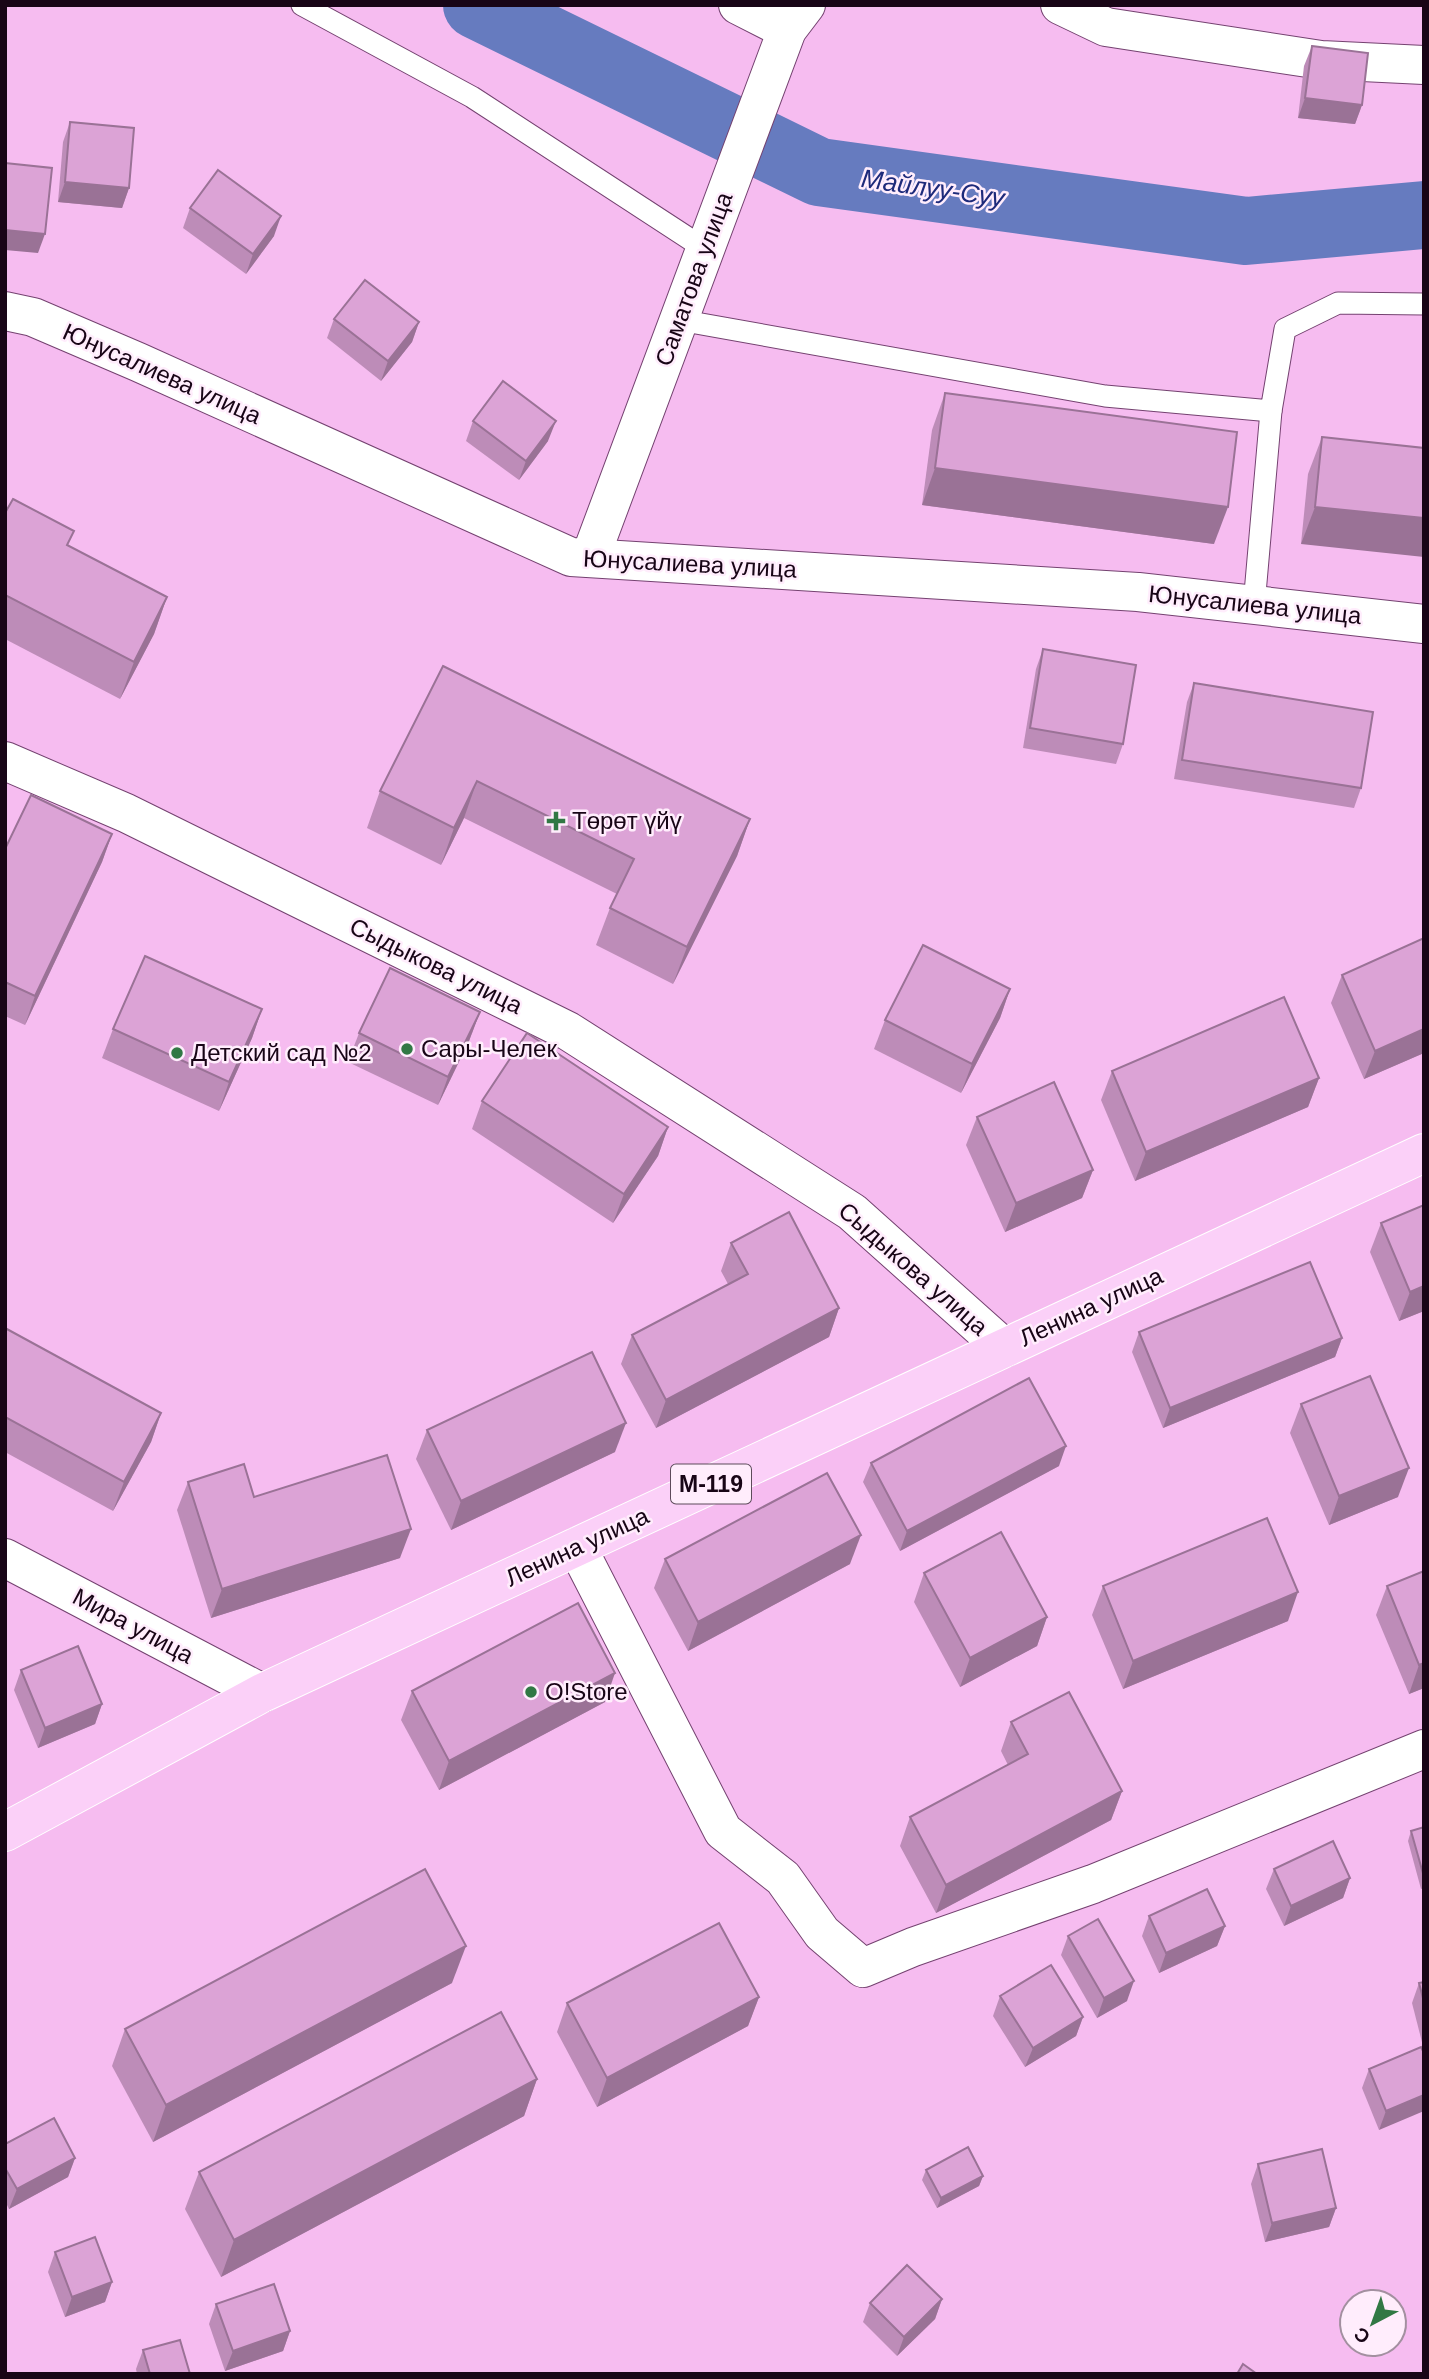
<svg xmlns="http://www.w3.org/2000/svg" width="1429" height="2379" viewBox="0 0 1429 2379" font-family="Arial,sans-serif">
  <rect width="100%" height="100%" fill="#f6bcf0"/>
  <g fill="none" stroke-linecap="round" stroke-linejoin="round">
    <!-- river -->
    <polyline stroke="#667bbf" stroke-width="68" points="477,5 819,172 1246,231 1424,215"/>
    <!-- lane casing -->
    <g stroke="#744270" stroke-width="23">
      <g id="lane">
        <polyline points="302,5 472,97 705,249"/>
        <polyline points="679,320 1105,396 1271,411 1285,329 1338,303 1424,304"/>
        <polyline points="1254,605 1271,411"/>
      </g>
    </g>
    <!-- street casing -->
    <g stroke="#744270" stroke-width="40">
      <g id="street">
        <polyline points="738,5 787,30"/>
        <polyline points="1060,5 1106,27 1321,60 1424,65"/>
        <polyline points="5,311 33,317 138,362 571,557 1138,592 1424,624"/>
        <polyline points="590,558 787,30 806,5"/>
        <polyline points="5,761 126,813 568,1031 852,1212 1004,1348"/>
        <polyline points="577,1547 723,1831 783,1878 822,1933 863,1968 913,1947 1093,1884 1424,1749"/>
        <polyline points="5,1558 262,1693"/>
      </g>
    </g>
    <!-- primary casing -->
    <g stroke="#fff" stroke-width="40">
      <polyline id="primary" points="5,1832 262,1693 1424,1153"/>
    </g>
    <!-- lane -->
    <use href="#lane" stroke="#fff" stroke-width="21"/>
    <!-- street -->
    <use href="#street" stroke="#fff" stroke-width="38"/>
    <!-- primary -->
    <use href="#primary" stroke="#fbd0f8" stroke-width="38"/>
  </g>
  <!-- wall -->
  <g fill="#bd8cb8">
    <polygon points="1312,46 1362,105 1355,124 1298,118 1304,66"/>
    <polygon points="70,122 129,188 122,208 58,202 63,142"/>
    <polygon points="190,208 274,236 246,274 183,228"/>
    <polygon points="334,319 419,322 412,342 381,381 327,338"/>
    <polygon points="945,393 1214,544 922,505 932,430"/>
    <polygon points="473,421 548,441 519,480 466,441"/>
    <polygon points="1322,437 1424,448 1301,544 1308,474"/>
    <polygon points="5,513 167,597 154,634 120,699 5,639"/>
    <polygon points="1043,649 1123,744 1116,764 1023,748 1036,669"/>
    <polygon points="443,666 750,819 737,856 673,984 596,945 610,908 617,894 464,818 441,865 367,828 380,791"/>
    <polygon points="1194,683 1361,788 1354,808 1174,779 1187,702"/>
    <polygon points="112,834 102,862 25,1025 5,1016 5,849"/>
    <polygon points="1424,938 1424,1053 1364,1079 1331,1003 1342,975"/>
    <polygon points="1010,989 1000,1018 961,1093 874,1049 885,1020"/>
    <polygon points="262,1009 252,1038 219,1111 102,1058 113,1029"/>
    <polygon points="480,1012 469,1041 438,1105 348,1062 359,1033"/>
    <polygon points="1112,1071 1319,1078 1308,1107 1135,1181 1101,1100"/>
    <polygon points="482,1101 668,1127 658,1156 613,1223 472,1129"/>
    <polygon points="977,1117 1093,1170 1082,1198 1005,1232 966,1145"/>
    <polygon points="1381,1223 1424,1311 1399,1321 1370,1252"/>
    <polygon points="731,1243 839,1308 829,1337 656,1428 621,1364 632,1335 728,1284 721,1271"/>
    <polygon points="5,1328 161,1413 151,1442 113,1511 5,1452"/>
    <polygon points="1139,1332 1342,1338 1335,1357 1163,1428 1132,1352"/>
    <polygon points="1301,1404 1398,1497 1329,1525 1290,1433"/>
    <polygon points="427,1430 615,1452 451,1530 416,1459"/>
    <polygon points="871,1463 1059,1466 900,1551 863,1482"/>
    <polygon points="188,1482 400,1558 211,1618 177,1510"/>
    <polygon points="665,1559 850,1564 688,1651 654,1588"/>
    <polygon points="1424,1571 1424,1688 1409,1694 1376,1615 1387,1586"/>
    <polygon points="924,1573 1047,1617 1037,1646 960,1687 914,1602"/>
    <polygon points="1103,1586 1288,1621 1123,1689 1092,1615"/>
    <polygon points="21,1670 102,1704 95,1724 38,1748 14,1690"/>
    <polygon points="412,1691 605,1702 439,1790 401,1720"/>
    <polygon points="1011,1722 1122,1791 1111,1820 936,1913 900,1846 910,1817 1008,1765 1001,1751"/>
    <polygon points="1424,1827 1424,1888 1421,1889 1408,1841 1411,1831"/>
    <polygon points="1274,1869 1350,1878 1343,1898 1284,1926 1266,1889"/>
    <polygon points="1149,1916 1225,1926 1217,1946 1159,1973 1142,1936"/>
    <polygon points="1068,1936 1127,2001 1097,2018 1061,1955"/>
    <polygon points="1424,1982 1424,2050 1412,2003 1419,1983"/>
    <polygon points="452,1983 153,2142 112,2066 125,2029"/>
    <polygon points="1000,1996 1083,2017 1076,2036 1025,2067 993,2016"/>
    <polygon points="759,1997 748,2026 597,2107 557,2032 567,2003"/>
    <polygon points="1421,2047 1379,2130 1362,2088 1369,2069"/>
    <polygon points="537,2079 524,2116 221,2277 185,2209 199,2172"/>
    <polygon points="5,2144 75,2158 68,2177 9,2209 5,2201"/>
    <polygon points="1258,2164 1336,2208 1329,2227 1265,2242 1251,2184"/>
    <polygon points="926,2170 983,2176 979,2186 937,2208 922,2180"/>
    <polygon points="55,2252 112,2282 105,2302 65,2317 48,2272"/>
    <polygon points="942,2299 935,2319 897,2356 863,2322 870,2303"/>
    <polygon points="216,2304 290,2331 283,2351 225,2371 209,2324"/>
    <polygon points="143,2350 190,2374 137,2374 136,2369"/>
  </g>
  <!-- shaded-wall -->
  <g fill="#9a7296">
    <polygon points="1305,98 1362,105 1355,124 1298,118"/>
    <polygon points="65,182 129,188 122,208 58,202"/>
    <polygon points="281,216 274,236 246,274 253,254"/>
    <polygon points="5,230 45,234 38,253 5,250"/>
    <polygon points="419,322 412,342 381,381 388,361"/>
    <polygon points="556,421 548,441 519,480 526,461"/>
    <polygon points="935,468 1228,507 1214,544 922,505"/>
    <polygon points="1315,507 1424,518 1424,557 1301,544"/>
    <polygon points="167,597 154,634 120,699 134,662"/>
    <polygon points="477,781 464,818 441,865 454,828"/>
    <polygon points="750,819 737,856 673,984 687,947"/>
    <polygon points="112,834 102,862 25,1025 35,996"/>
    <polygon points="1010,989 1000,1018 961,1093 972,1064"/>
    <polygon points="262,1009 252,1038 219,1111 229,1082"/>
    <polygon points="480,1012 469,1041 438,1105 448,1077"/>
    <polygon points="1424,1029 1424,1053 1364,1079 1375,1051"/>
    <polygon points="1319,1078 1308,1107 1135,1181 1146,1152"/>
    <polygon points="668,1127 658,1156 613,1223 624,1194"/>
    <polygon points="1093,1170 1082,1198 1005,1232 1016,1203"/>
    <polygon points="1424,1286 1424,1311 1399,1321 1410,1292"/>
    <polygon points="839,1308 829,1337 656,1428 666,1400"/>
    <polygon points="1342,1338 1335,1357 1163,1428 1170,1408"/>
    <polygon points="161,1413 151,1442 113,1511 124,1482"/>
    <polygon points="626,1423 615,1452 451,1530 461,1501"/>
    <polygon points="1066,1446 1059,1466 900,1551 907,1531"/>
    <polygon points="1409,1468 1398,1497 1329,1525 1339,1496"/>
    <polygon points="411,1529 400,1558 211,1618 222,1589"/>
    <polygon points="861,1535 850,1564 688,1651 698,1622"/>
    <polygon points="1298,1592 1288,1621 1123,1689 1133,1661"/>
    <polygon points="1047,1617 1037,1646 960,1687 970,1658"/>
    <polygon points="1424,1663 1424,1688 1409,1694 1419,1665"/>
    <polygon points="615,1673 605,1702 439,1790 449,1761"/>
    <polygon points="102,1704 95,1724 38,1748 45,1728"/>
    <polygon points="1122,1791 1111,1820 936,1913 946,1885"/>
    <polygon points="1350,1878 1343,1898 1284,1926 1291,1906"/>
    <polygon points="1225,1926 1217,1946 1159,1973 1166,1953"/>
    <polygon points="466,1946 452,1983 153,2142 166,2105"/>
    <polygon points="1134,1981 1127,2001 1097,2018 1104,1998"/>
    <polygon points="759,1997 748,2026 597,2107 607,2078"/>
    <polygon points="1083,2017 1076,2036 1025,2067 1033,2048"/>
    <polygon points="537,2079 524,2116 221,2277 234,2240"/>
    <polygon points="1424,2095 1424,2111 1379,2130 1386,2111"/>
    <polygon points="75,2158 68,2177 9,2209 17,2189"/>
    <polygon points="983,2176 979,2186 937,2208 941,2198"/>
    <polygon points="1336,2208 1329,2227 1265,2242 1272,2223"/>
    <polygon points="112,2282 105,2302 65,2317 72,2297"/>
    <polygon points="942,2299 935,2319 897,2356 904,2337"/>
    <polygon points="290,2331 283,2351 225,2371 233,2351"/>
  </g>
  <!-- building -->
  <g fill="#dca3d6" stroke="#9a7296" stroke-width="2">
    <polygon points="1312,46 1368,53 1362,105 1305,98"/>
    <polygon points="70,122 134,128 129,188 65,182"/>
    <polygon points="5,163 52,168 45,234 5,230"/>
    <polygon points="218,170 281,216 253,254 190,208"/>
    <polygon points="365,280 419,322 388,361 334,319"/>
    <polygon points="503,381 556,421 526,461 473,421"/>
    <polygon points="945,393 1237,432 1228,507 935,468"/>
    <polygon points="1322,437 1424,448 1424,518 1315,507"/>
    <polygon points="13,499 74,531 67,545 167,597 134,662 5,595 5,513"/>
    <polygon points="1043,649 1136,665 1123,744 1030,728"/>
    <polygon points="443,666 750,819 687,947 610,908 634,859 477,781 454,828 380,791"/>
    <polygon points="1194,683 1373,712 1361,788 1182,760"/>
    <polygon points="31,795 112,834 35,996 5,982 5,849"/>
    <polygon points="1424,938 1424,1029 1375,1051 1342,975"/>
    <polygon points="923,945 1010,989 972,1064 885,1020"/>
    <polygon points="145,956 262,1009 229,1082 113,1029"/>
    <polygon points="390,968 480,1012 448,1077 359,1033"/>
    <polygon points="1284,997 1319,1078 1146,1152 1112,1071"/>
    <polygon points="527,1033 668,1127 624,1194 482,1101"/>
    <polygon points="1054,1082 1093,1170 1016,1203 977,1117"/>
    <polygon points="1424,1205 1424,1286 1410,1292 1381,1223"/>
    <polygon points="789,1212 839,1308 666,1400 632,1335 748,1274 731,1243"/>
    <polygon points="1310,1262 1342,1338 1170,1408 1139,1332"/>
    <polygon points="5,1328 161,1413 124,1482 5,1417"/>
    <polygon points="592,1352 626,1423 461,1501 427,1430"/>
    <polygon points="1370,1376 1409,1468 1339,1496 1301,1404"/>
    <polygon points="1029,1378 1066,1446 907,1531 871,1463"/>
    <polygon points="387,1455 411,1529 222,1589 188,1482 244,1464 254,1497"/>
    <polygon points="827,1473 861,1535 698,1622 665,1559"/>
    <polygon points="1267,1518 1298,1592 1133,1661 1103,1586"/>
    <polygon points="1001,1532 1047,1617 970,1658 924,1573"/>
    <polygon points="1424,1571 1424,1663 1419,1665 1387,1586"/>
    <polygon points="578,1603 615,1673 449,1761 412,1691"/>
    <polygon points="78,1646 102,1704 45,1728 21,1670"/>
    <polygon points="1069,1692 1122,1791 946,1885 910,1817 1028,1754 1011,1722"/>
    <polygon points="1424,1827 1424,1877 1411,1831"/>
    <polygon points="1333,1841 1350,1878 1291,1906 1274,1869"/>
    <polygon points="425,1869 466,1946 166,2105 125,2029"/>
    <polygon points="1207,1889 1225,1926 1166,1953 1149,1916"/>
    <polygon points="1098,1919 1134,1981 1104,1998 1068,1936"/>
    <polygon points="719,1923 759,1997 607,2078 567,2003"/>
    <polygon points="1051,1965 1083,2017 1033,2048 1000,1996"/>
    <polygon points="1424,1982 1424,2002 1419,1983"/>
    <polygon points="501,2012 537,2079 234,2240 199,2172"/>
    <polygon points="1421,2047 1424,2053 1424,2095 1386,2111 1369,2069"/>
    <polygon points="54,2118 75,2158 17,2189 5,2168 5,2144"/>
    <polygon points="968,2147 983,2176 941,2198 926,2170"/>
    <polygon points="1322,2149 1336,2208 1272,2223 1258,2164"/>
    <polygon points="95,2237 112,2282 72,2297 55,2252"/>
    <polygon points="907,2265 942,2299 904,2337 870,2303"/>
    <polygon points="274,2284 290,2331 233,2351 216,2304"/>
    <polygon points="180,2340 190,2374 150,2374 143,2350"/>
    <polygon points="1243,2364 1257,2374 1237,2374"/>
  </g>
  <!-- markers -->
  <g fill="#317844" stroke="#ffedfc" stroke-width="2.5">
    <path d="M552.5 810.5h7v7h7v7h-7v7h-7v-7h-7v-7h7z"/>
    <circle cx="407" cy="1049" r="7"/>
    <circle cx="177" cy="1053" r="7"/>
    <circle cx="531" cy="1692" r="7"/>
  </g>
  <g text-anchor="middle" stroke-width="5" stroke-linejoin="round" paint-order="stroke">
    <!-- shield labels -->
    <rect fill="#ffedfc" stroke="#5d4b5b" stroke-width="2" x="671" y="1464.5" width="80" height="39" rx="5"/>
    <g font-size="23" font-weight="bold" fill="#180516">
      <text x="711" y="1492">М-119</text>
    </g>
    <!-- street labels -->
    <g font-size="24" fill="#180516" stroke="#ffedfc">
      <text transform="translate(694 279) rotate(-70)" y="8">Саматова улица</text>
      <text transform="translate(162 374) rotate(24)" y="8">Юнусалиева улица</text>
      <text transform="translate(690 564) rotate(3)" y="8">Юнусалиева улица</text>
      <text transform="translate(1255 605) rotate(6)" y="8">Юнусалиева улица</text>
      <text transform="translate(436 966) rotate(26)" y="8">Сыдыкова улица</text>
      <text transform="translate(913 1269) rotate(41)" y="8">Сыдыкова улица</text>
      <text transform="translate(1091 1307) rotate(-25)" y="8">Ленина улица</text>
      <text transform="translate(577 1547) rotate(-25)" y="8">Ленина улица</text>
      <text transform="translate(133 1626) rotate(28)" y="8">Мира улица</text>
    </g>
    <!-- poi labels -->
    <g font-size="24" fill="#180516" stroke="#ffedfc" text-anchor="start">
      <text x="572" y="829">Төрөт үйү</text>
      <text x="421" y="1057">Сары-Челек</text>
      <text x="191" y="1061">Детский сад №2</text>
      <text x="545" y="1700">O!Store</text>
    </g>
    <!-- water labels -->
    <g font-size="26" font-style="italic" fill="#1d2a7a" stroke="#ffedfc">
      <text transform="translate(933 188) rotate(8)" y="9">Майлуу-Суу</text>
    </g>
  </g>
  <!-- border -->
  <rect width="1429" height="2379" fill="none" stroke="#180516" stroke-width="14"/>
  <!-- north arrow -->
  <g transform="translate(1373 2323) rotate(221)"><circle r="33" fill="#ffedfc" stroke="#a390a0" stroke-width="2"/>
  <path d="M0-5L12 26L0 18L-12 26Z" fill="#317844"/>
  <text y="-10" font-size="19" font-weight="bold" text-anchor="middle" fill="#180516">С</text>
  </g>
</svg>
